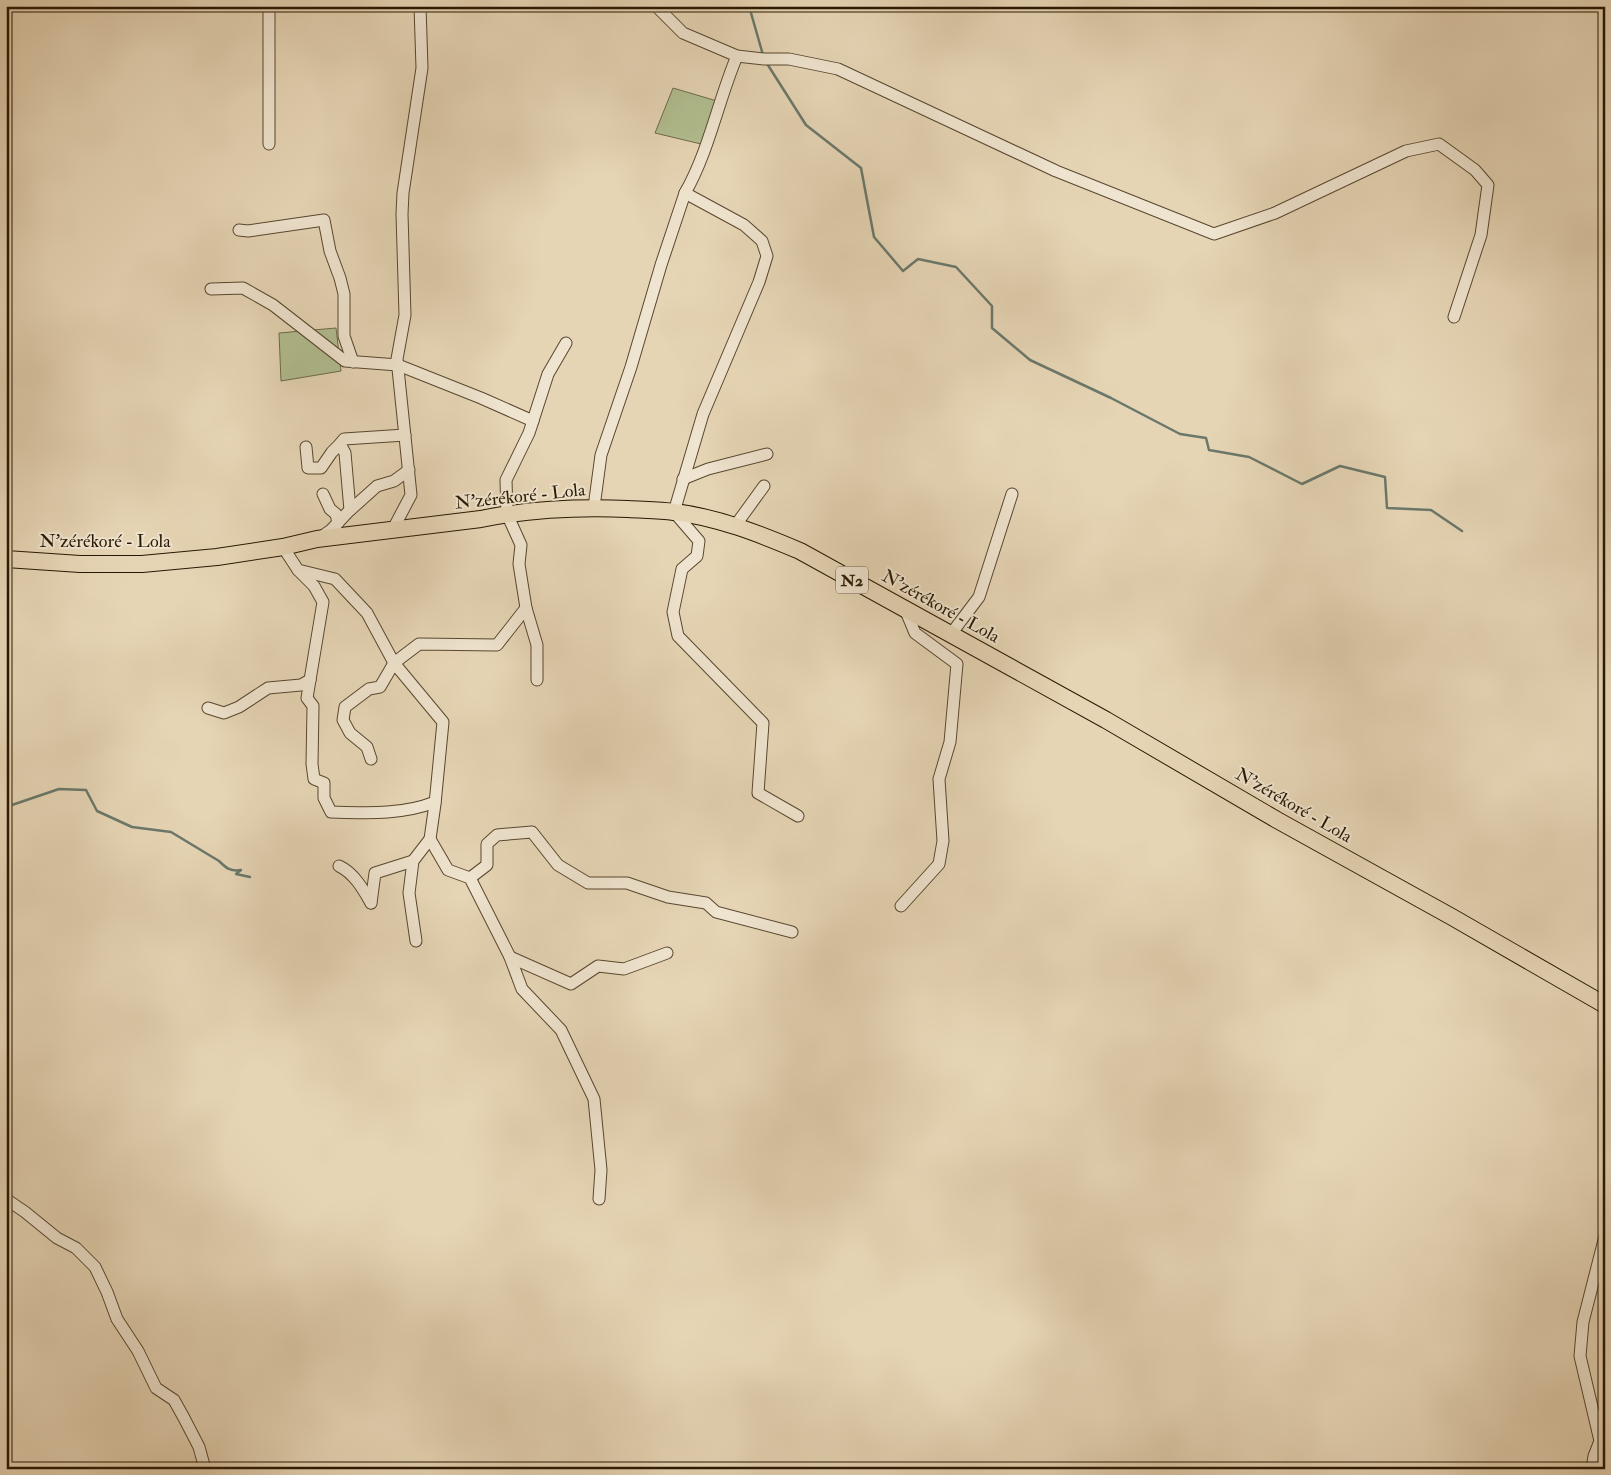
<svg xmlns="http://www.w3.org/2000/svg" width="1611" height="1475" viewBox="0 0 1611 1475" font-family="'IM FELL Double Pica',serif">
  <rect width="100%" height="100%" fill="#e6d5b5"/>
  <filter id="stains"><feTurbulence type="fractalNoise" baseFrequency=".004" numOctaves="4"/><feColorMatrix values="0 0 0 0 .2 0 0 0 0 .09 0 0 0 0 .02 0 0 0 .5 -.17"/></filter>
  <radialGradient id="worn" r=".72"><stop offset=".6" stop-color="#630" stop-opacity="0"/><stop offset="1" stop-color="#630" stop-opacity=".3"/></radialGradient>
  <!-- green -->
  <g fill="#b1be90" stroke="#6c6b49">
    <polygon points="673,88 717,101 701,144 655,133"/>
    <polygon points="336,328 341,371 281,381 279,333"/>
  </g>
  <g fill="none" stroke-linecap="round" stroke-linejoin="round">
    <!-- stream -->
    <g stroke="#6a786b" stroke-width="2.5">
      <polyline points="749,6 763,55"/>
      <polyline points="766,62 806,125 861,168 874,237 903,271 918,259 956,267 992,306 992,328 1030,360 1111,398 1180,434 1206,438 1209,450 1249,457 1302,484 1340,466 1385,477 1387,508 1431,510 1462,531"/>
      <path d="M6 807 59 789 86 790 97 811 132 827 171 832 219 861C226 868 231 872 241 870L236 874 250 877"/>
    </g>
    <!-- minor casing -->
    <g stroke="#58472f" stroke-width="13">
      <g id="minor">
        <polyline points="269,6 269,144"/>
        <polyline points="656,6 683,33 737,56 764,59 789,59 838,69 1056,171 1214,234 1275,213 1406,151 1439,144 1475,170 1488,185 1481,235 1454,317"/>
        <path d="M737 56C718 101 709 151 685 193L744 225 762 241 767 256 759 282 703 414 674 512 699 541 697 556 682 569 673 612 678 636 763 723 758 793 798 816"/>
        <polyline points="239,230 248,231 324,220 330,251 340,278 344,294 344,336 353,362"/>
        <polyline points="211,289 243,288 273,305 345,361 398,365 481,398 533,421"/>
        <polyline points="340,444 344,439 405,435"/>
        <polyline points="306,447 308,468 321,468 332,452 340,444 345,453 350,510"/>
        <polyline points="683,479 708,469 767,454"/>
        <polyline points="323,494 330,509 336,514 338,523"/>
        <polyline points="594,507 601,455 631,367 661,265 685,193"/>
        <polyline points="735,526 764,486"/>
        <polyline points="392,531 411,495 397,359 405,315 402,214 403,193 422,68 420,6"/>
        <polyline points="321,537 331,530 348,512 377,486 394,481 409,470"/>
        <polyline points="283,547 298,570 335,579 367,613 394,663 443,722 435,804 430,839 448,870 470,878 510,957 522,989 561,1030 594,1099 601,1170 599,1199"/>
        <path d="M298 570 314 586 323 602 307 698 313 706 312 764 314 779 324 783V798L331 812C367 813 402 815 435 802"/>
        <polyline points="526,608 537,645 537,680"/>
        <polyline points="951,634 979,597 1012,494"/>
        <polyline points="208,708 224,713 239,707 268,688 301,685 310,680"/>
        <polyline points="371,759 367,747 350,733 343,720 345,707 369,689 380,687 394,663 419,644 497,645 526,608 519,564 521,545 507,514 506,480 529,433 548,374 566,343"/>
        <path d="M339 866C354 873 363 889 371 903"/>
        <polyline points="470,878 487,865 487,844 497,835 532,832 558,865 588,883 627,883 668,897 706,903 716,912 792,932"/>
        <polyline points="371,903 375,873 413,861"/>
        <polyline points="901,906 939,864 943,841 939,779 950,742 957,664 915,633 905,609"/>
        <polyline points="416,941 409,893 413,861 430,839"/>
        <polyline points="510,957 571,984 598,966 624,969 667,953"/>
        <polyline points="6,1199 25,1212 57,1238 76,1248 95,1267 107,1292 117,1319 138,1351 156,1388 174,1400 184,1418 199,1447 205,1469"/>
        <polyline points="1592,1469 1594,1456 1600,1441 1580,1356 1583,1322 1605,1236"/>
      </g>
    </g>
    <!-- highway casing -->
    <g stroke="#281802" stroke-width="18">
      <path id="highway" d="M6 559 80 564H142L217 557 283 547 317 539 481 519C529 509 579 507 628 509 643 510 659 510 674 512 717 517 760 534 800 551L1106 720 1277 820 1452 917 1605 1005"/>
    </g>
    <!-- minor -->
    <use href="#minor" stroke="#efe4cf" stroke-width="11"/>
    <!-- highway -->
    <use href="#highway" stroke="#e6d5b5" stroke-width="16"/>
  </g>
  <g text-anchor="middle" stroke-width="4" stroke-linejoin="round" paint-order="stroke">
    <!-- shield labels -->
    <rect fill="#efe4cf" stroke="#645540" stroke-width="1" x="836" y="566.5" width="32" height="27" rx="4"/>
    <g font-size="16" font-weight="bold" fill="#281802">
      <text x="852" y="586">N2</text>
    </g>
    <!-- street labels -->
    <g font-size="18" fill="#281802" stroke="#efe4cf">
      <text transform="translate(520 496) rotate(-6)" y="6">N'zérékoré - Lola</text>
      <text x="105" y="547">N'zérékoré - Lola</text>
      <text transform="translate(941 606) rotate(29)" y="6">N'zérékoré - Lola</text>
      <text transform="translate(1294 805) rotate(30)" y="6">N'zérékoré - Lola</text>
    </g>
  </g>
  <!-- margin -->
  <rect width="1611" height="1475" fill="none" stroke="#e6d5b5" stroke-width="25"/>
  <rect x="8" y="8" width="1596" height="1460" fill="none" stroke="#281802" stroke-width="2.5"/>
  <rect x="12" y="12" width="1586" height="1450" fill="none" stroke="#281802"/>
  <rect width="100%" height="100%" filter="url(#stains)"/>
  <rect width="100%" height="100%" fill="url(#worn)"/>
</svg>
